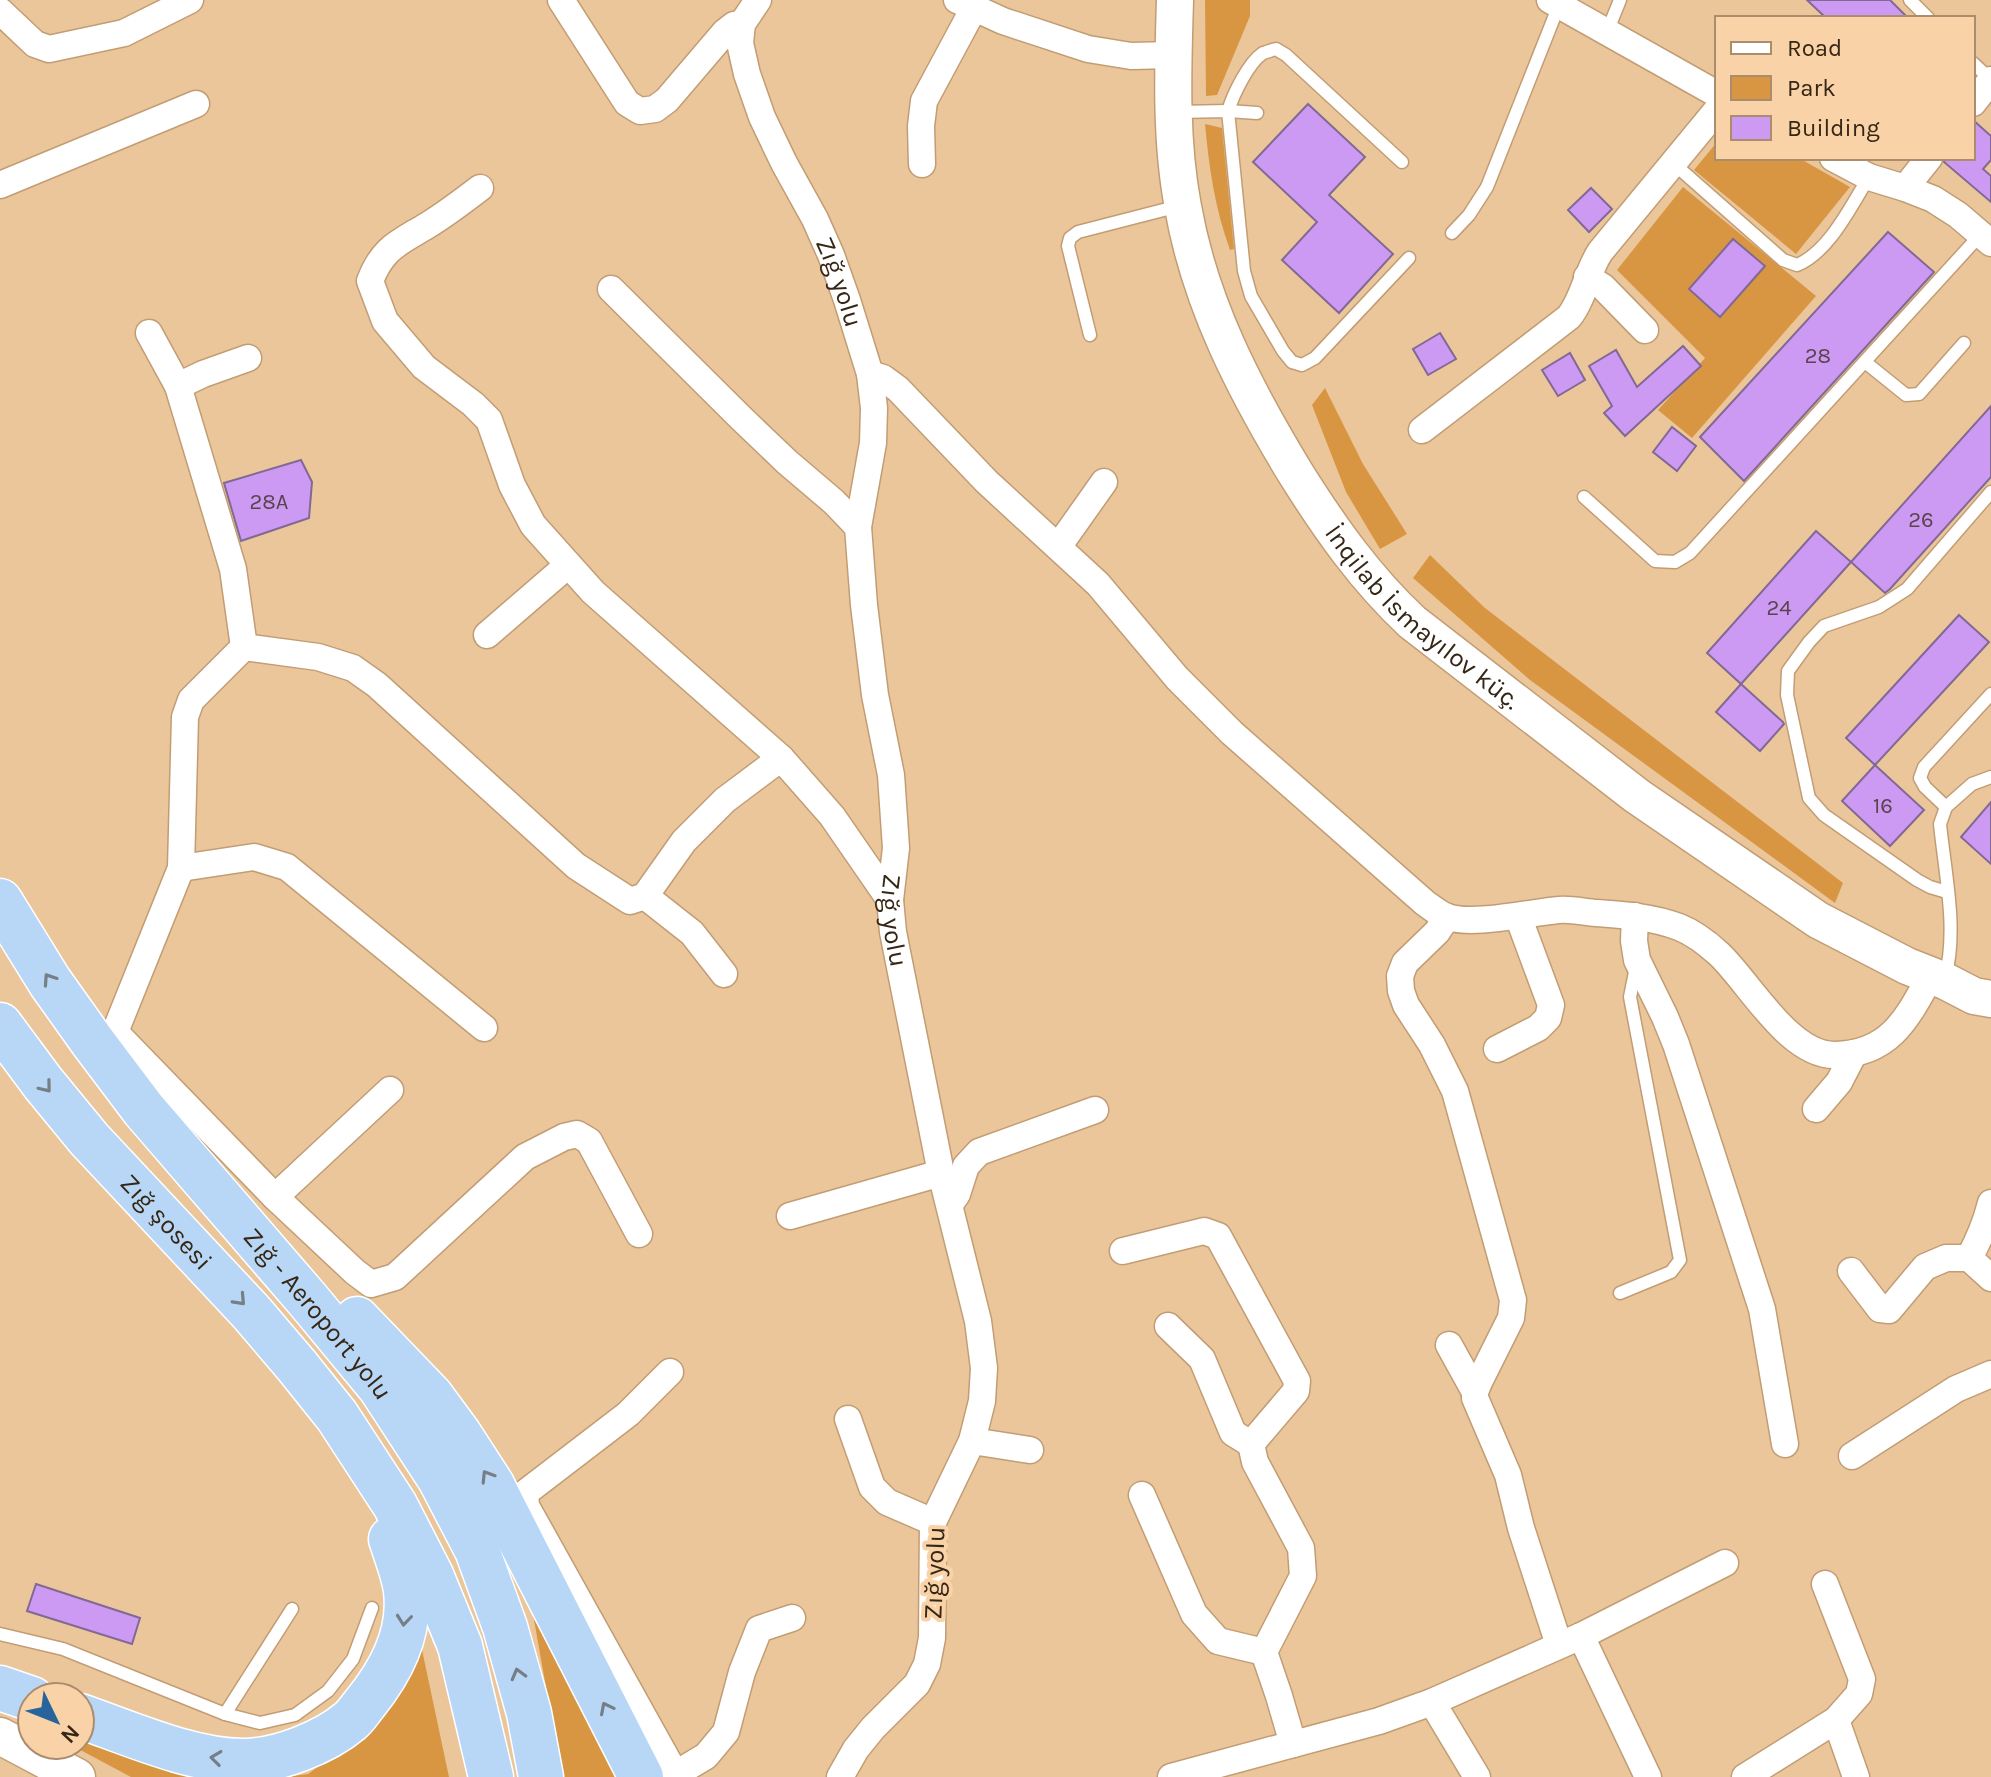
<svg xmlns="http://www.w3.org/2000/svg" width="1991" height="1777" viewBox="0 0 1991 1777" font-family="Karla,sans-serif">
  <rect width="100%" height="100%" fill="#ecc69b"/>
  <!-- green -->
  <g fill="#d89643">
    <polygon points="1205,0 1250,0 1250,16 1217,95 1206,96"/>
    <path d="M1205 124 1222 128 1234 249 1230 250C1215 209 1209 168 1205 124Z"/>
    <polygon points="1717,142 1717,158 1799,158 1850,187 1796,254 1694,170"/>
    <polygon points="1683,187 1816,296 1692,438 1658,410 1705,358 1617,270"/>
    <polygon points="1325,388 1363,464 1407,534 1380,549 1346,492 1312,405"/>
    <polygon points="1430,555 1485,608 1843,883 1835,903 1530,680 1413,578"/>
    <polygon points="526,1575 622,1777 562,1777"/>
    <polygon points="421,1645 449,1777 286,1777 308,1774 372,1728"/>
    <polygon points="80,1738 191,1777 131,1777 71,1745 80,1745"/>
  </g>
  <!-- building -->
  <g fill="#cc9af3" stroke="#816994" stroke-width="2">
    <polygon points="1807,0 1890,0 1908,18 1826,18"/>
    <polygon points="1308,104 1365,157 1329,195 1393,254 1339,313 1282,260 1317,222 1253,162"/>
    <polygon points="1973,120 1991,136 1991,160 1983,169 1991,176 1991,202 1944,162 1945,158 1973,158"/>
    <polygon points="1591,188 1612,209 1589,232 1568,210"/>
    <polygon points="1888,232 1934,272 1744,481 1700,437"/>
    <polygon points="1733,239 1765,266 1720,317 1689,289"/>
    <polygon points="1440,333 1456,359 1428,375 1413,349"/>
    <polygon points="1683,346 1701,366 1625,436 1604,413 1612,406 1589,366 1616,350 1637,387"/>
    <polygon points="1570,353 1585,380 1558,396 1542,370"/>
    <polygon points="1991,406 1991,477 1890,589 1885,593 1851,562"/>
    <polygon points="1672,427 1696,446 1677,471 1653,452"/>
    <polygon points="301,460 312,482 309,518 241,541 224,483"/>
    <polygon points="1816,531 1851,562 1741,684 1707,653"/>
    <polygon points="1959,615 1989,642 1875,765 1846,738"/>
    <polygon points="1741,684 1783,722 1784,724 1760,751 1716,712"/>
    <polygon points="1875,765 1924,810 1890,846 1842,801"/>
    <polygon points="1991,802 1991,864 1961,837"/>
    <polygon points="36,1584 140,1618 132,1644 27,1611"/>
  </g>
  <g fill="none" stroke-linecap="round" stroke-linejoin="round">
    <!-- lane casing -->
    <g stroke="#c29d74" stroke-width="15">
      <g id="lane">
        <polyline points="1910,0 1928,18"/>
        <polyline points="1607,32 1620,0"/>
        <polyline points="1973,63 1991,80"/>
        <polyline points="1177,112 1228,111 1257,113"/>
        <path d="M1402 162 1286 55 1276 49C1275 49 1264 53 1263 53 1248 63 1233 95 1228 111L1244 271 1251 296 1283 351 1292 362 1302 365 1315 358 1409 258"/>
        <path d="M1673 163 1783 260 1797 265C1829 252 1851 206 1869 177"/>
        <polyline points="1452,233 1469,215 1487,187 1559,5"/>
        <polyline points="1090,335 1068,246 1070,238 1078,232 1179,206"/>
        <polyline points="1865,362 1906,395 1919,394 1964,343"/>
        <polyline points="1584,497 1655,561 1675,562 1690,553 1981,234"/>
        <polyline points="1946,807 1925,787 1920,778 1924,767 1991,694"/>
        <polyline points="1947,892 1930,887 1917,880 1824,815 1809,798 1787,695 1788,671 1809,642 1824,626 1879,607 1907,589 1991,492"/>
        <path d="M1945 978C1958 930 1945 874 1940 824L1946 807 1972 784 1991 777"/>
        <polyline points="1620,1293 1671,1272 1680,1260 1630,997 1636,967"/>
        <polyline points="0,1634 63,1649 225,1714 260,1723 295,1715 328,1691 353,1659 372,1608"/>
        <polyline points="225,1714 292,1609"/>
      </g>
    </g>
    <!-- street casing -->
    <g stroke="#c29d74" stroke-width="29">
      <g id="street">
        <polyline points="561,0 627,103 640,111 655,109 667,100 725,32 734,25 742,24"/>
        <path id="s1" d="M758 0 742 24 740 43 747 74 762 117 784 163 815 219 831 255 847 300 870 374 874 408 873 443 858 527 864 605 875 695 891 775 896 848 890 900 893 932 941 1173 978 1321 984 1368 982 1401 972 1441 933 1522 932 1638 927 1664 917 1684 873 1728 856 1749 840 1777"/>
        <polyline points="957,0 1003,21 1088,49 1131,56 1173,55"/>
        <polyline points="1550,0 1717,94"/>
        <polyline points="0,11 35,44 49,49 124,33 190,0"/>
        <polyline points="1973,103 1991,80"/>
        <polyline points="1833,158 1869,177 1905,188 1933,199 1958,215 1991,243"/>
        <polyline points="922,164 921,126 924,101 974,8"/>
        <polyline points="0,185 196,104"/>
        <path d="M480 188C463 201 446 214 428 225 399 243 383 247 370 281L385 321 424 367 473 404 489 420 512 485 533 525 593 592 781 758 832 816 890 900"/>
        <polyline points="1905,188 1929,158"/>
        <polyline points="1587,277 1603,287 1645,330"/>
        <polyline points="611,289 742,419 787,462 834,502 858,527"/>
        <polyline points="149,333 178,386"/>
        <path d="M870 374 883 378 898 389 987 482 1098 584 1177 678 1232 733 1425 903C1431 907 1438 913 1445 916 1469 927 1532 912 1559 910 1571 909 1584 912 1596 913 1624 915 1653 917 1679 927 1694 933 1707 943 1719 954 1749 982 1789 1056 1835 1055 1890 1054 1907 1019 1931 975"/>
        <path d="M1422 430 1569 317C1584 298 1587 272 1600 252L1717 110"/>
        <polyline points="1058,547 1104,482"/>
        <polyline points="487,635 568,565"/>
        <polyline points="244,647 318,657 353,668 377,685 576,866 630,901 645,896 684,841 725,800 781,758"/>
        <polyline points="181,868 254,857 287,867 484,1028"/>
        <polyline points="645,896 692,933 724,974"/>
        <polyline points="1635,916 1634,941 1637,960 1665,1017 1676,1044 1762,1309 1785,1444"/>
        <polyline points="1447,917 1437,932 1405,963 1400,976 1401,991 1406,1005 1432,1045 1455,1091 1513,1300 1511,1318 1479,1382 1475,1392 1475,1398 1508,1475 1521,1528 1559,1645"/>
        <polyline points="115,1032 275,1197 355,1272 371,1284 395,1277 525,1157 564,1137 577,1134 589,1141 639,1234"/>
        <polyline points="92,1041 115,1032 181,868 185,717 191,700 244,647 233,569 178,386 203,374 248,358"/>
        <polyline points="1497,1049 1538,1028 1548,1018 1551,1005 1518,916"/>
        <polyline points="1816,1109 1839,1082 1854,1053"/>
        <polyline points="275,1197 390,1090"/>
        <polyline points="950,1204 957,1194 966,1166 979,1152 1095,1110"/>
        <polyline points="790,1216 941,1173"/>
        <polyline points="1123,1251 1204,1231 1218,1236 1297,1381 1296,1391 1251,1444 1255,1462 1301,1548 1303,1576 1264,1652 1279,1696 1293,1744"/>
        <polyline points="1969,1258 1991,1278"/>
        <path d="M1851 1271 1880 1309 1889 1310 1925 1267 1946 1258H1969C1979 1240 1986 1223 1991 1203"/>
        <polyline points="1168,1326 1202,1359 1233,1433 1251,1444"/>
        <polyline points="1449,1345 1475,1392"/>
        <polyline points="670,1372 628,1414 525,1493 526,1506 677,1777"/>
        <polyline points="848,1419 872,1487 887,1502 933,1522"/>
        <polyline points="972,1441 1030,1450"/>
        <polyline points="1852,1456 1956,1389 1991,1374"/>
        <polyline points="1142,1495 1194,1614 1218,1641 1264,1652"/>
        <polyline points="1581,1636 1648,1777"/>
        <polyline points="1432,1702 1477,1777"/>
        <polyline points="1836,1720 1856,1777"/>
        <polyline points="668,1777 676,1774 706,1756 726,1732 742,1672 759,1629 792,1618"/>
        <polyline points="1171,1777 1379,1721 1432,1702 1581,1636 1725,1563"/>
        <polyline points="1745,1777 1836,1720 1859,1694 1862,1679 1825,1584"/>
      </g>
    </g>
    <!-- secondary casing -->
    <g stroke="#c29d74" stroke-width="39">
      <g id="secondary">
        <path id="s2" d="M1175 0C1173 68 1170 139 1183 207 1200 304 1245 390 1296 474 1330 528 1365 578 1412 622L1637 796 1818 920 1907 966 1945 981 1974 996 1991 999"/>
        <polyline points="0,1736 77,1777"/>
      </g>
    </g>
    <!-- highway casing -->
    <g stroke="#fff" stroke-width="47">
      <g id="highway">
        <path id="s3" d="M0 901 50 982 92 1041 144 1110 308 1300 380 1387 440 1479 477 1550 505 1627 529 1713 541 1777"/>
        <path id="s4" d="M0 1025 43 1083 89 1139 251 1312 297 1366 337 1416 395 1505 431 1575 460 1646 491 1777"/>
        <polyline points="357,1319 431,1396 459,1434 492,1485 641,1777"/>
        <polyline points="0,1688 32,1699"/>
        <path d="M80 1716C129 1733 191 1761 243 1761 277 1761 324 1743 350 1721 356 1716 361 1708 366 1702 391 1671 411 1633 406 1591 404 1574 396 1555 391 1539"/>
      </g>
    </g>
    <!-- lane -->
    <use href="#lane" stroke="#fff" stroke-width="12"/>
    <!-- street -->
    <use href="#street" stroke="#fff" stroke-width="26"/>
    <!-- secondary -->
    <use href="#secondary" stroke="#fff" stroke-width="36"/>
    <!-- highway -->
    <use href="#highway" stroke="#b8d7f7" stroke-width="44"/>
  </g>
  <!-- one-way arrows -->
  <defs><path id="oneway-chevron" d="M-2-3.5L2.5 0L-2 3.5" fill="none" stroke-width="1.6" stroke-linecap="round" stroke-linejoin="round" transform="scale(2)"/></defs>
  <g stroke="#767e86">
    <use href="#oneway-chevron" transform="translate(49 979) rotate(-124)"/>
    <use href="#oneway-chevron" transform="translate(46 1087) rotate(51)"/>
    <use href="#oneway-chevron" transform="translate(240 1300) rotate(47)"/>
    <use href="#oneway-chevron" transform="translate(487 1476) rotate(-122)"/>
    <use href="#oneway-chevron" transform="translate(404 1620) rotate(96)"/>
    <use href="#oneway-chevron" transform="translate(518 1674) rotate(-105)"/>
    <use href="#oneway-chevron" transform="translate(606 1708) rotate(-117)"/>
    <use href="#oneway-chevron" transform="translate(216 1758) rotate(-173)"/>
  </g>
  <g text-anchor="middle" stroke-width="8" stroke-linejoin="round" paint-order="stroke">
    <!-- number labels -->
    <g font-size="22" fill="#5b434c">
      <text x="1818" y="363">28</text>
      <text x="269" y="509">28A</text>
      <text x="1921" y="527">26</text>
      <text x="1779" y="615">24</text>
      <text x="1883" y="813">16</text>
    </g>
    <!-- street labels -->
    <g font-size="26" fill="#352615" stroke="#f9d2a8">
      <text dy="9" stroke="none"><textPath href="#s1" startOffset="308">Zığ yolu</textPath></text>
      <text dy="9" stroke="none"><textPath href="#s2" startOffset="692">İnqilab İsmayılov küç.</textPath></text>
      <text dy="9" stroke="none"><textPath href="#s1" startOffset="956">Zığ yolu</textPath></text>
      <text dy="9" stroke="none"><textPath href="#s4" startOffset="258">Zığ şosesi</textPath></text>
      <text dy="9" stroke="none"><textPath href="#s3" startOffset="522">Zığ - Aeroport yolu</textPath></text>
      <text transform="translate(934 1573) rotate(-88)" y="9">Zığ yolu</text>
    </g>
  </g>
  <!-- legend -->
  <rect x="1715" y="16" width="260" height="144" fill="#f9d2a8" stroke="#ab8d6d" stroke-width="2"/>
  <rect x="1731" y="42" width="40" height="12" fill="#ffffff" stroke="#ab8d6d" stroke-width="2"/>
  <text x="1787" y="56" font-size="24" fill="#352615">Road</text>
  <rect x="1731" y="76" width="40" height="24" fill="#d89643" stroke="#ab8d6d" stroke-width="2"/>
  <text x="1787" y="96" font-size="24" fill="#352615">Park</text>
  <rect x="1731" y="116" width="40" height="24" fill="#cc9af3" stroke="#ab8d6d" stroke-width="2"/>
  <text x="1787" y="136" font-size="24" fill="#352615">Building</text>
  <!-- north arrow -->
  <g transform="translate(56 1721) rotate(133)"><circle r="38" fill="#f9d2a8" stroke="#ab8d6d" stroke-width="2"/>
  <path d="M0-6L14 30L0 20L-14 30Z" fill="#28649b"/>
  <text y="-12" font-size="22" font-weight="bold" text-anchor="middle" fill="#352615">N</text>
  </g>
</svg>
